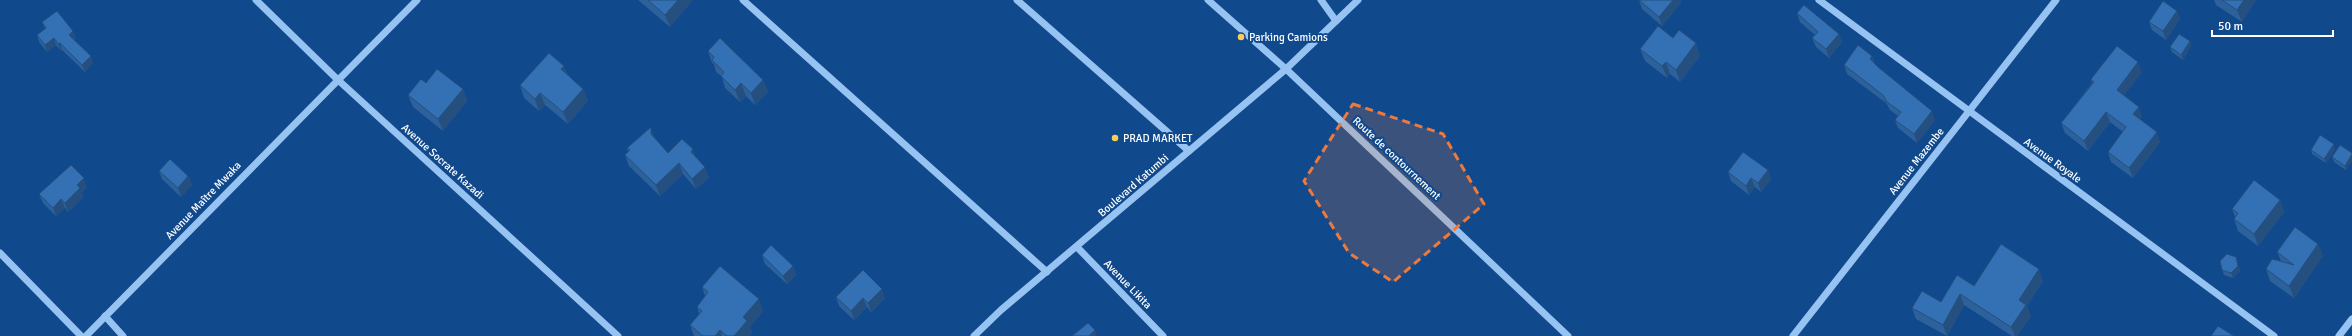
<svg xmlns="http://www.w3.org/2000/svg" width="2352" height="336" viewBox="0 0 2352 336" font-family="Signika,sans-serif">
  <rect width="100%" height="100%" fill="#10498c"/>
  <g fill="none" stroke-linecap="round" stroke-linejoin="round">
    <!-- minor -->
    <g stroke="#97c3f2" stroke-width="7">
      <polyline points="256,0 337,79 618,336"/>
      <polyline points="743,0 1047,272"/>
      <polyline points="1017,0 1189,151"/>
      <polyline points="1208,0 1286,69 1568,336"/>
      <polyline points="1321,0 1336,21"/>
      <polyline points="1819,0 2274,336"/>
      <polyline points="1077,247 1163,336"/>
      <polyline points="0,253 81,336"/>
      <polyline points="105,316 123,336"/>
      <polyline points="86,336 417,0"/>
      <polyline points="974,336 1001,310 1286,69 1358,0"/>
      <polyline points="1793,336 2056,0"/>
      <polyline points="2339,336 2352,319"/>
    </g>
  </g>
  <!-- wall -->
  <g fill="#2d619b">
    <polygon points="638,0 693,0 670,27"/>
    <polygon points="1639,0 1680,0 1681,3 1662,26 1642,9"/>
    <polygon points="2214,0 2256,0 2242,22 2216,5"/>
    <polygon points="2177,11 2180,19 2166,40 2152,30 2149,22"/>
    <polygon points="1797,13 1839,34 1842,42 1829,58 1816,47 1812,38 1815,35 1800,22"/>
    <polygon points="42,22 76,38 74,40 93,63 85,72 62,50 61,51 56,45 47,52 39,42 37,35 45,29"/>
    <polygon points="1673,38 1696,43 1700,56 1680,82 1670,74 1667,78 1645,61 1640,49"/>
    <polygon points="2190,41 2191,46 2183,60 2172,52 2170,47"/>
    <polygon points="708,51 763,80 768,92 755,105 746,96 740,102 725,88 722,77 716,72 714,64 712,63"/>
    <polygon points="1872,56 1875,64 1935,120 1917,143 1898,128 1895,120 1898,116 1890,110 1886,103 1847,74 1844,65"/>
    <polygon points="564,66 567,74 583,89 588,101 568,124 545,105 539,111 524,98 520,85"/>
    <polygon points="2142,72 2124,95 2142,117 2140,119 2160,142 2133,178 2111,162 2108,152 2123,132 2110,122 2088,151 2065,133 2061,123 2092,83 2091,79"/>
    <polygon points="426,83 463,89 467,101 443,131 413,107 408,95"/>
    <polygon points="655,138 668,153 697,158 709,178 696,189 683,174 660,196 629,166 625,155 628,152 627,148"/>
    <polygon points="2335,149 2326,163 2312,154 2311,150"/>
    <polygon points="2352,153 2346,170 2334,162 2332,157"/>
    <polygon points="1768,170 1771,179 1761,192 1755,187 1749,195 1731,181 1728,172"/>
    <polygon points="159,171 188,176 192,185 181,197 162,179"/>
    <polygon points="87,187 82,192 83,197 68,212 65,208 56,216 43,203 39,194"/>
    <polygon points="2280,200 2284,212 2258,246 2238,231 2234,219 2235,217 2232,209"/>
    <polygon points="2318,244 2323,256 2294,298 2270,281 2266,269 2281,261 2277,252"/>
    <polygon points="762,255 793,266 796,275 787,284 765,264"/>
    <polygon points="2236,257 2240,271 2233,278 2224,275 2222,270"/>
    <polygon points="2043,281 2027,306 2031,316 2017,336 2012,336 1964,305 1947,336 1916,319 1912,308 1941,302 1974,286"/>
    <polygon points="702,287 763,311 750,327 752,333 749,336 694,336 690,325 699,314 697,307 705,296"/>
    <polygon points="836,297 885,298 871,312 867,307 854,320 839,306"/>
  </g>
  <!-- shaded-wall -->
  <g fill="#244f7e">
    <polygon points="678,0 693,0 670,27 665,15"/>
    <polygon points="1673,0 1680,0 1681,3 1662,26 1659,17"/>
    <polygon points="2244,0 2256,0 2242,22 2237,10"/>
    <polygon points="2177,11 2180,19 2166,40 2163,31"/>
    <polygon points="73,31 76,38 71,42 69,35"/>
    <polygon points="1839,34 1842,42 1829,58 1826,49"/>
    <polygon points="54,38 56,45 47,52 45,45"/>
    <polygon points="2190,41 2191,46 2183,60 2181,55"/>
    <polygon points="60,43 62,50 61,51 58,44"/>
    <polygon points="1696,43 1700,56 1680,82 1676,70"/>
    <polygon points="91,56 93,63 85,72 82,65"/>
    <polygon points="1872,56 1875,64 1870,59"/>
    <polygon points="1666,62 1670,74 1667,78 1662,66"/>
    <polygon points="2138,62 2142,72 2120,100 2117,90"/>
    <polygon points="564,66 568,79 561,69"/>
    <polygon points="763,80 768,92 755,105 751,93"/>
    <polygon points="741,83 746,96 740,102 735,90"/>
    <polygon points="463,89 467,101 443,131 438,119"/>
    <polygon points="583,89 588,101 568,124 563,112"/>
    <polygon points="540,93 545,105 539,111 535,99"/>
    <polygon points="2139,107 2142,117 2137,124 2133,114"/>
    <polygon points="1932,111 1935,120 1917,143 1914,134"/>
    <polygon points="2106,112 2110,122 2088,151 2084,141"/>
    <polygon points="651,127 655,138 655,144 651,134"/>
    <polygon points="2157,132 2160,142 2133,178 2129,168"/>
    <polygon points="2334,144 2335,149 2326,163 2324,159"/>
    <polygon points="693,149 697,160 691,152"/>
    <polygon points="2352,154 2352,162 2346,170 2345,166"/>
    <polygon points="679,163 683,174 660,196 656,185"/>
    <polygon points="705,167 709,178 696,189 692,179"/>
    <polygon points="1768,170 1771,179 1761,192 1758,183"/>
    <polygon points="188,176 192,185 181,197 178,188"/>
    <polygon points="84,178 87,187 82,192 83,197 68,212 65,203 77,185"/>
    <polygon points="1751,178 1755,187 1749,195 1746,186"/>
    <polygon points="61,199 65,208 56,216 53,208"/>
    <polygon points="2280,200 2284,212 2258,246 2254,234"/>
    <polygon points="2318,244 2323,256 2294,298 2289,286"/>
    <polygon points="2236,257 2240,271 2233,278 2231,273"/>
    <polygon points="793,266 796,275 787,284 783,276"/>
    <polygon points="2039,269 2043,281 2027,306 2031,316 2017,336 2015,336 2011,327 2019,300"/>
    <polygon points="882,289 885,298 871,312 868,303"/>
    <polygon points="1960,294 1964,305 1947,336 1943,325"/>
    <polygon points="863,298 867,307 854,320 851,311"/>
    <polygon points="759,299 763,311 750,327 752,333 749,336 734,336 743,317"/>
    <polygon points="720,330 722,336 715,336"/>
    <polygon points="1095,330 1097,336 1089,336"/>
  </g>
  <!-- building -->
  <g fill="#3471b4" stroke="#244f7e">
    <polygon points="648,0 678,0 665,15"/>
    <polygon points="1639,0 1673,0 1659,17"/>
    <polygon points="2222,0 2244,0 2237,10"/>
    <polygon points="2163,1 2177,11 2163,31 2149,22"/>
    <polygon points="1804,5 1839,34 1826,49 1812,38 1818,32 1797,13"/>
    <polygon points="57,11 73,31 69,35 91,56 82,65 60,43 58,44 54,38 45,45 37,35 46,28 42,22"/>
    <polygon points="1658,26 1673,38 1679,30 1696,43 1676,70 1666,62 1662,66 1640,49"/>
    <polygon points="2179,34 2190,41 2181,55 2170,47"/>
    <polygon points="720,38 763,80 751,93 741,83 735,90 721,76 724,72 712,60 714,57 708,51"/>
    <polygon points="1858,45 1872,56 1870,59 1878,67 1932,111 1914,134 1895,120 1901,112 1887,102 1883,95 1844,65"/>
    <polygon points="2117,46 2138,62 2117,90 2139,107 2133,114 2157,132 2129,168 2108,152 2126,127 2106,112 2084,141 2061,123 2094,82 2091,79"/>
    <polygon points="549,53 564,66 561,69 583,89 563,112 540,93 535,99 520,85"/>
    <polygon points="437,69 463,89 438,119 408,95 421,79 426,83"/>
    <polygon points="651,127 651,134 668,153 682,139 693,149 691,152 705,167 692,179 679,163 656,185 625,155 630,150 627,148"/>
    <polygon points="2320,135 2334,144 2324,159 2311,150"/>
    <polygon points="2340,145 2352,153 2352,154 2345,166 2332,157"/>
    <polygon points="1743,152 1768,170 1758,183 1751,178 1746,186 1728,172"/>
    <polygon points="170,159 188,176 178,188 159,171"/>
    <polygon points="71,165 84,178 77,185 80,188 65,203 61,199 53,208 39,194"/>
    <polygon points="2254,180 2280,200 2254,234 2234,219 2238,213 2232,209"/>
    <polygon points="2295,227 2318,244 2289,286 2266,269 2272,259 2294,265 2277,252"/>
    <polygon points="2001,244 2039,269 2019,300 2026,305 2011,327 1960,294 1943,325 1912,308 1922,291 1941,302 1957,275 1974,286"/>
    <polygon points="771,245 793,266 783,276 762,255"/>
    <polygon points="2227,254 2236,257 2238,266 2231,273 2222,270 2220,261"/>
    <polygon points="720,266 759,299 743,317 747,321 734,336 727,336 720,330 715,336 703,336 690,325 702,311 697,307 708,292 702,287"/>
    <polygon points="863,270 882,289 868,303 863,298 851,311 836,297"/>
    <polygon points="1088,323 1095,330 1089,336 1072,336"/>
    <polygon points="2218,326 2234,336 2211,336"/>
  </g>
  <!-- marked area -->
  <path fill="#ed7a3d" fill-opacity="0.2" stroke="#ed7a3d" stroke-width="3" stroke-dasharray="8 5" stroke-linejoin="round" d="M1353 104 1443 134 1484 204 1393 282 1349 253 1304 181Z"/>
  <!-- markers -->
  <g fill="#ffcb58" stroke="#10498c" stroke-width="1.5">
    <circle cx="1241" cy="37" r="4"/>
    <circle cx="1115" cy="138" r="4"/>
  </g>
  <g text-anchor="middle" stroke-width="4" stroke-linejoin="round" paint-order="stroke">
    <!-- poi labels -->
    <g font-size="11" fill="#fff" stroke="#10498c" text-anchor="start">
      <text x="1249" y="41">Parking Camions</text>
      <text x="1123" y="142">PRAD MARKET</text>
    </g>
    <!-- street labels -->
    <g font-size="11" fill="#fff" stroke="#10498c">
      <text transform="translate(1397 158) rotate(43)" y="4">Route de contournement</text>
      <text transform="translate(2053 160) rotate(36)" y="4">Avenue Royale</text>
      <text transform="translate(443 161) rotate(42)" y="4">Avenue Socrate Kazadi</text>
      <text transform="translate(1916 161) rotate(-52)" y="4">Avenue Mazembe</text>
      <text transform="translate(1133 185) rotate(-41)" y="4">Boulevard Katumbi</text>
      <text transform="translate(203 200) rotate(-46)" y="4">Avenue Maître Mwaka</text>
      <text transform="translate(1128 284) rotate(46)" y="4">Avenue Likita</text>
    </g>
  </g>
  <!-- scale -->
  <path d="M2212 30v6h121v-6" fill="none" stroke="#ffffff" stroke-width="2"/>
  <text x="2218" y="30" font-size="12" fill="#ffffff" stroke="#10498c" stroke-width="3" paint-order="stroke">50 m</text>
</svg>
